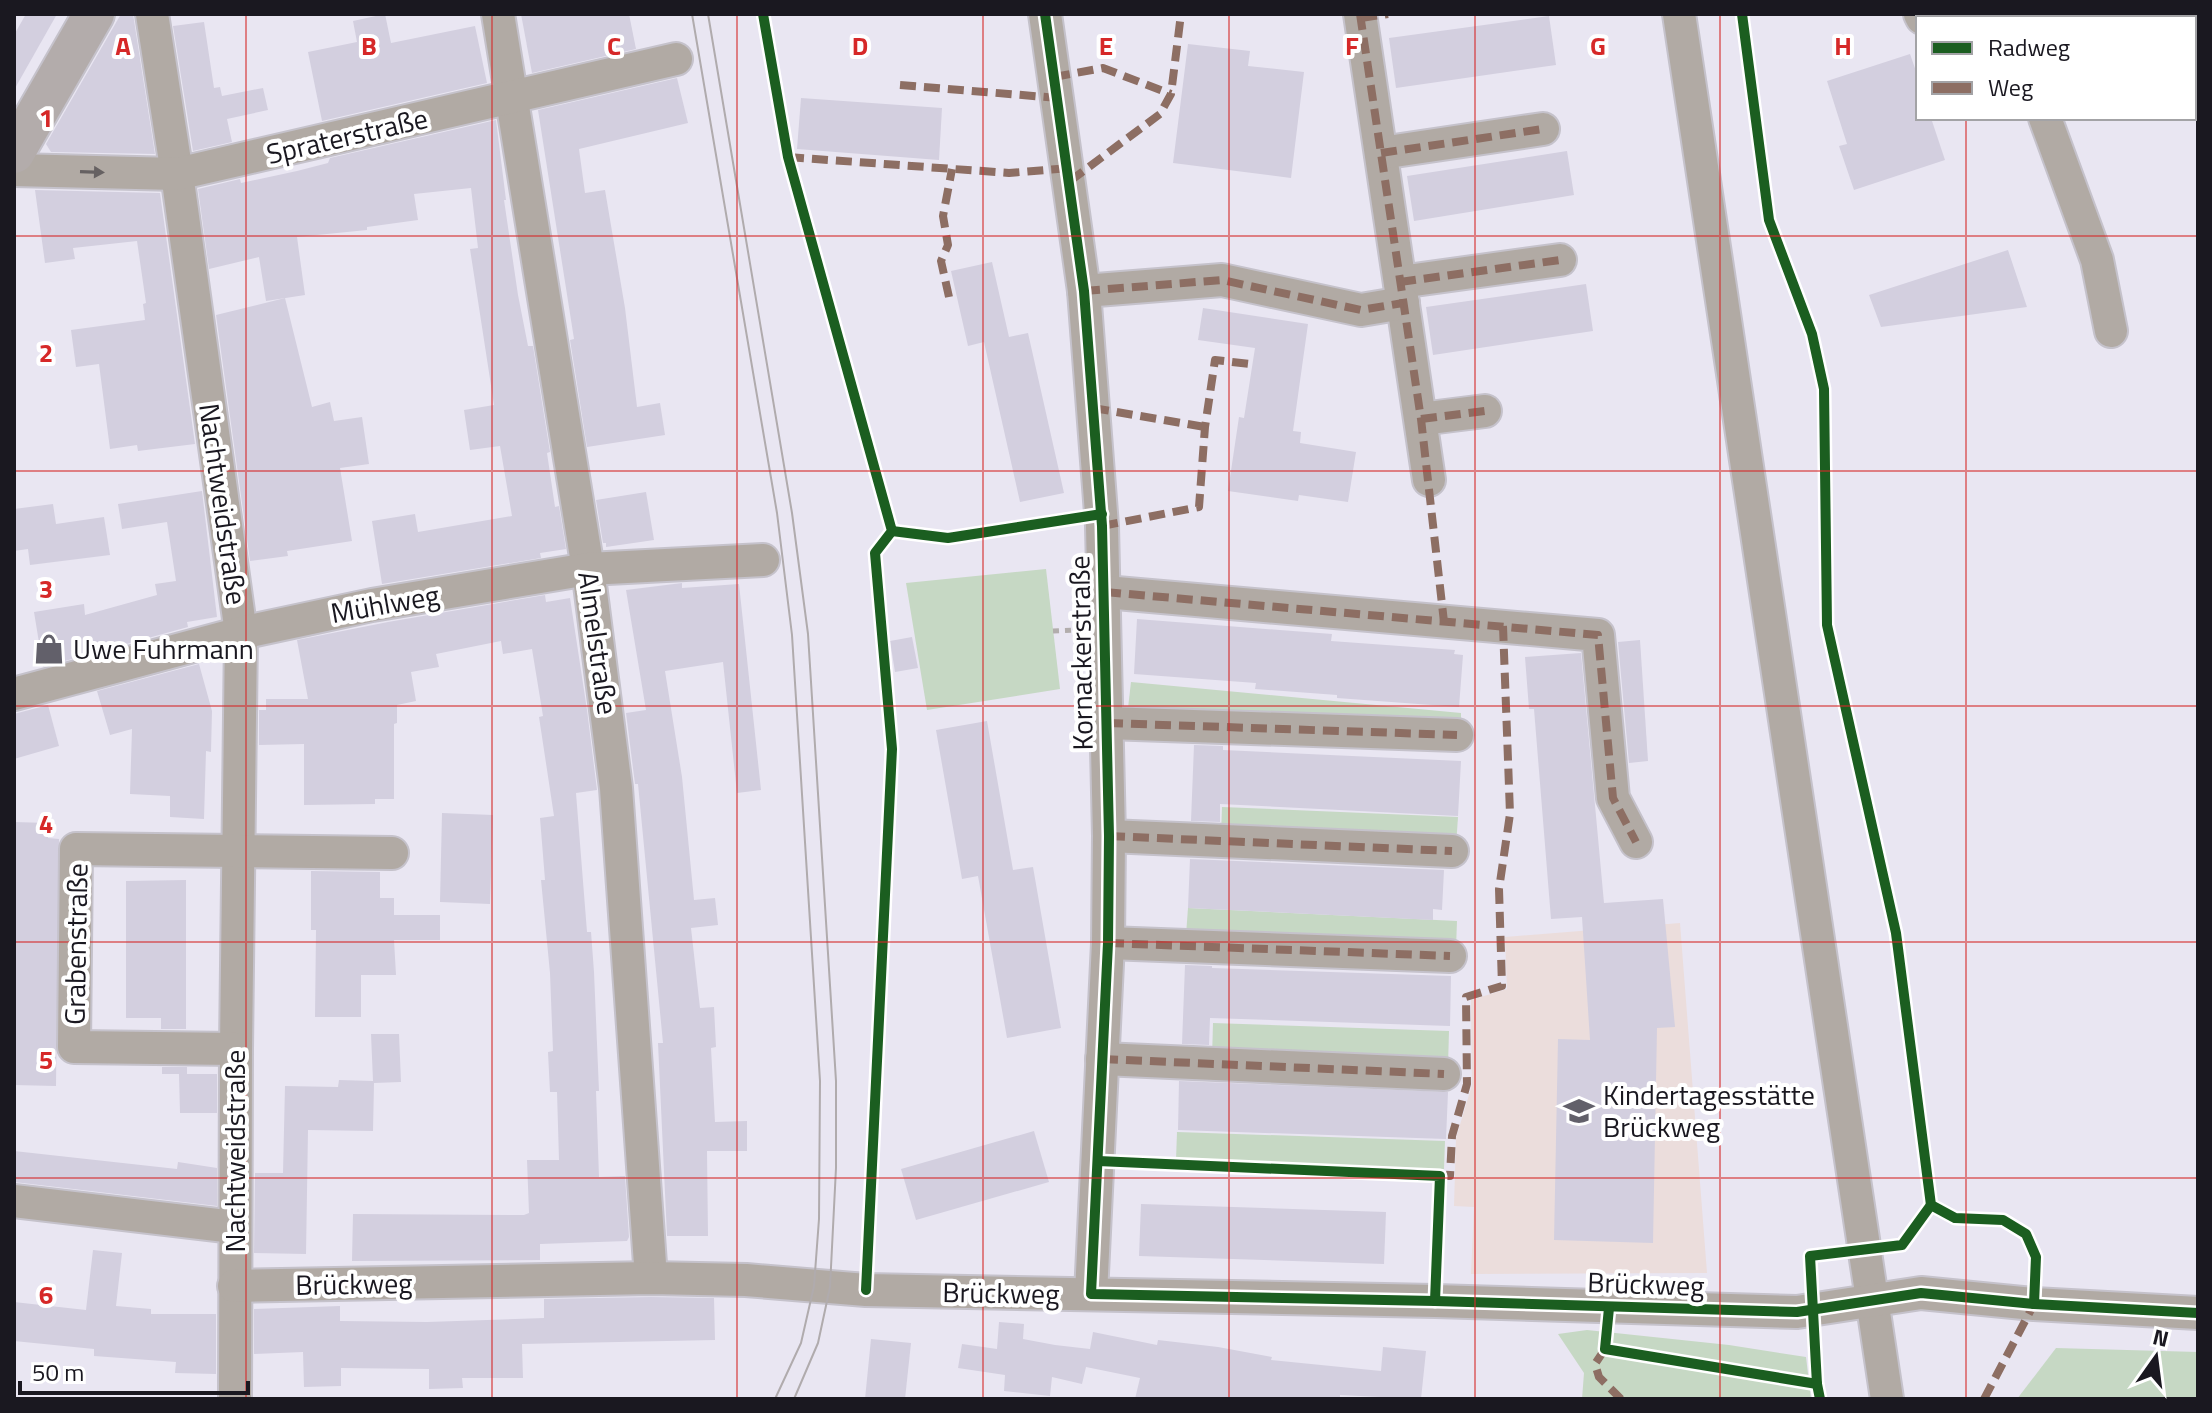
<svg xmlns="http://www.w3.org/2000/svg" width="2212" height="1413" viewBox="0 0 2212 1413" font-family="'Titillium Web',sans-serif">
  <rect width="100%" height="100%" fill="#e9e6f2"/>
  <!-- education -->
  <polygon fill="#ebdddc" points="1680,923 1707,1273 1471,1274 1474,1207 1454,1206 1456,1138 1472,1085 1471,1000 1507,989 1505,937"/>
  <!-- green -->
  <g fill="#c6d8c4">
    <polygon points="1046,569 1060,689 927,710 906,583"/>
    <polygon points="1131,682 1461,713 1461,727 1128,708"/>
    <polygon points="1222,807 1458,817 1456,846 1221,835"/>
    <polygon points="1188,908 1457,921 1456,948 1186,935"/>
    <polygon points="1213,1023 1449,1031 1448,1066 1212,1058"/>
    <polygon points="1177,1132 1445,1141 1444,1169 1176,1160"/>
    <polygon points="1587,1330 1729,1345 1806,1357 1811,1399 1582,1399 1584,1373 1558,1334"/>
    <polygon points="2056,1348 2198,1352 2198,1399 2017,1399"/>
  </g>
  <!-- building -->
  <g fill="#d3cfdf">
    <polygon points="26,14 57,14 14,90 14,35"/>
    <polygon points="121,14 133,14 155,154 51,152 46,144"/>
    <polygon points="385,14 391,43 475,26 487,83 322,121 308,52 357,42 353,21"/>
    <polygon points="521,14 629,14 636,49 532,73"/>
    <polygon points="1549,16 1556,65 1396,88 1389,38"/>
    <polygon points="204,22 214,88 220,87 222,96 263,88 268,110 227,119 232,142 193,151 173,26"/>
    <polygon points="1188,44 1250,51 1248,66 1304,72 1291,178 1173,163"/>
    <polygon points="1910,54 1918,77 1918,118 1931,118 1945,160 1854,190 1839,146 1847,144 1827,81"/>
    <polygon points="677,78 688,123 579,149 585,193 605,190 625,308 637,407 660,403 665,435 587,447 570,340 574,339 538,110"/>
    <polygon points="801,98 942,108 939,160 797,149"/>
    <polygon points="496,120 506,200 504,200 518,295 528,346 533,346 550,452 547,453 555,507 559,506 566,549 540,553 541,558 382,584 372,521 415,514 418,532 512,516 500,446 470,450 464,410 494,405 470,249 478,248 471,188 414,194 418,220 367,227 367,230 297,237 305,295 266,301 259,257 209,269 198,189 240,179 241,183 297,171 328,163 330,158"/>
    <polygon points="1567,151 1574,195 1414,221 1407,176"/>
    <polygon points="35,190 160,193 195,444 138,451 137,445 110,449 99,364 76,367 71,330 145,320 143,304 146,303 137,241 73,248 75,259 45,263"/>
    <polygon points="2008,250 2027,307 1881,327 1869,295"/>
    <polygon points="992,262 1009,337 1028,333 1064,493 1020,502 984,342 968,346 951,271"/>
    <polygon points="1586,284 1593,331 1433,355 1426,307"/>
    <polygon points="285,298 312,407 330,402 334,421 362,417 369,464 340,468 352,541 287,551 288,556 250,561 216,315"/>
    <polygon points="1203,308 1308,324 1293,431 1301,432 1300,443 1356,452 1348,502 1299,495 1298,501 1228,491 1239,417 1244,418 1255,348 1198,340"/>
    <polygon points="202,491 217,617 187,622 188,627 43,667 34,612 84,604 85,615 157,595 155,584 176,581 167,522 122,529 118,504"/>
    <polygon points="646,492 654,540 606,547 606,543 603,543 596,500"/>
    <polygon points="53,504 56,524 104,517 110,555 30,565 28,549 14,551 14,509"/>
    <polygon points="682,583 682,588 739,584 761,790 737,793 723,662 665,671 682,777 694,900 715,898 718,925 691,928 700,1008 714,1007 716,1047 711,1048 715,1122 747,1121 747,1151 707,1151 708,1236 667,1236 658,1043 663,1043 638,784 635,784 626,713 646,710 626,590"/>
    <polygon points="545,595 546,602 570,598 587,710 597,790 576,793 587,932 591,932 594,972 599,1091 596,1091 599,1177 625,1176 629,1237 627,1241 540,1244 540,1260 352,1261 353,1214 524,1215 529,1213 527,1160 559,1160 557,1092 550,1092 548,1052 553,1051 550,973 541,880 545,880 540,818 554,816 539,717 543,716 532,649 503,654 501,641 436,654 439,667 411,672 416,701 397,705 397,723 394,724 394,799 375,799 375,804 304,805 304,744 259,745 259,710 266,710 266,699 308,699 297,640 388,622"/>
    <polygon points="1137,619 1332,634 1331,641 1455,650 1454,654 1463,655 1459,707 1337,698 1337,695 1255,689 1256,683 1134,674"/>
    <polygon points="912,637 918,668 895,672 890,641"/>
    <polygon points="1640,640 1648,761 1629,763 1618,642"/>
    <polygon points="1581,653 1604,903 1663,899 1675,1027 1657,1028 1653,1243 1554,1240 1558,1039 1590,1040 1582,917 1551,919 1534,709 1529,709 1525,657"/>
    <polygon points="199,664 212,711 211,752 206,751 204,819 170,817 170,796 130,794 132,729 110,735 97,691"/>
    <polygon points="48,705 59,746 14,759 14,714"/>
    <polygon points="987,721 1013,870 1033,867 1061,1028 1007,1038 978,876 962,879 936,730"/>
    <polygon points="1194,745 1223,746 1223,750 1461,761 1458,816 1220,804 1220,822 1191,821"/>
    <polygon points="442,813 493,815 490,904 440,902"/>
    <polygon points="14,822 48,823 48,838 59,839 56,1086 14,1085"/>
    <polygon points="1190,859 1444,870 1442,910 1433,909 1433,920 1188,908"/>
    <polygon points="311,871 380,872 380,898 394,898 394,915 440,915 440,940 394,940 396,975 361,975 361,1017 315,1017 316,930 311,930"/>
    <polygon points="186,880 186,1029 161,1029 161,1018 126,1018 126,881"/>
    <polygon points="1185,965 1212,966 1212,968 1451,976 1450,1026 1210,1018 1209,1045 1182,1044"/>
    <polygon points="371,1034 399,1034 401,1082 374,1083 373,1131 308,1130 306,1254 254,1253 255,1173 283,1173 285,1086 338,1087 339,1080 373,1081"/>
    <rect x="162" y="1067" width="25" height="7"/>
    <polygon points="179,1074 217,1074 217,1113 180,1113"/>
    <polygon points="1179,1081 1448,1092 1446,1139 1178,1130"/>
    <polygon points="1034,1131 1049,1182 916,1220 901,1169"/>
    <polygon points="14,1151 177,1169 178,1162 217,1168 217,1206 14,1182"/>
    <polygon points="1141,1204 1386,1212 1384,1264 1139,1256"/>
    <polygon points="93,1250 122,1253 116,1306 151,1309 151,1314 216,1314 216,1374 175,1373 176,1362 94,1356 94,1349 14,1341 14,1302 86,1310"/>
    <polygon points="651,1297 714,1298 715,1340 522,1344 523,1378 462,1378 463,1388 429,1389 429,1369 341,1368 341,1386 304,1387 303,1352 254,1354 254,1309 340,1306 340,1321 427,1322 544,1318 544,1299"/>
    <polygon points="999,1322 1024,1324 1023,1339 1055,1345 1090,1349 1093,1332 1157,1345 1158,1340 1218,1347 1272,1357 1271,1360 1381,1371 1383,1347 1426,1351 1421,1399 1340,1395 1340,1399 1135,1399 1140,1378 1086,1367 1082,1384 1052,1377 1050,1396 1004,1391 1005,1375 958,1368 962,1344 997,1349"/>
    <polygon points="871,1339 911,1343 905,1399 865,1399"/>
  </g>
  <g fill="none" stroke-linecap="round" stroke-linejoin="round">
    <!-- minor casing -->
    <g stroke="#c5c2cb" stroke-width="36">
      <g id="minor">
        <polyline points="152,14 177,174 241,633 236,1049 235,1399"/>
        <polyline points="498,14 588,569 616,788 651,1278"/>
        <polyline points="1045,14 1084,291 1102,526 1109,836 1108,943 1091,1294"/>
        <polyline points="1360,14 1429,480"/>
        <polyline points="1679,14 1887,1399"/>
        <polyline points="1920,14 1922,18"/>
        <polyline points="2045,118 2097,260 2111,331"/>
        <polyline points="1381,153 1543,129"/>
        <polyline points="14,170 177,174 676,59"/>
        <polyline points="1400,282 1560,260"/>
        <polyline points="1084,291 1222,280 1361,310 1403,303"/>
        <polyline points="1421,419 1485,411"/>
        <polyline points="1105,592 1598,635 1613,798 1636,842"/>
        <polyline points="14,694 241,633 372,605 588,569 763,560"/>
        <polyline points="1107,723 1457,735"/>
        <polyline points="1109,836 1452,851"/>
        <polyline points="1108,943 1450,956"/>
        <polyline points="236,1049 74,1047 76,849 392,853"/>
        <polyline points="1102,1059 1444,1074"/>
        <polyline points="14,1201 234,1227"/>
        <polyline points="234,1286 651,1278 746,1280 866,1290 1435,1301 1797,1312 1921,1293 2034,1304 2198,1313"/>
      </g>
    </g>
    <!-- major casing -->
    <g stroke="#c5c2cb" stroke-width="44">
      <polyline id="major" points="14,153 94,14"/>
    </g>
    <!-- path -->
    <polyline stroke="#b2adac" stroke-width="5" stroke-dasharray="6 6" stroke-linecap="butt" points="1053,631 1076,630"/>
    <!-- minor -->
    <use href="#minor" stroke="#b1aaa4" stroke-width="32"/>
    <!-- major -->
    <use href="#major" stroke="#b3acab" stroke-width="40"/>
    <!-- tram -->
    <g stroke="#b0abad" stroke-width="2">
      <polyline points="692,14 777,513 792,635 820,1081 819,1219 814,1286 801,1343 775,1399"/>
      <polyline points="708,14 792,513 808,634 836,1081 836,1168 830,1287 818,1343 794,1399"/>
    </g>
    <!-- quiet -->
    <g stroke="#8d6e63" stroke-width="8" stroke-dasharray="16 8" stroke-linecap="butt">
      <polyline points="1360,14 1421,419 1444,622"/>
      <polyline points="1361,18 1388,14"/>
      <polyline points="1054,77 1103,68 1171,94"/>
      <polyline points="900,85 1058,98"/>
      <polyline points="1381,153 1543,129"/>
      <polyline points="788,157 1009,173 1069,168"/>
      <polyline points="1070,181 1160,114 1171,94 1181,14"/>
      <polyline points="1400,282 1560,260"/>
      <polyline points="1084,291 1222,280 1361,310 1403,303"/>
      <polyline points="949,297 941,261 948,245 943,216 952,169"/>
      <polyline points="1093,408 1205,427"/>
      <polyline points="1421,419 1485,411"/>
      <polyline points="1102,526 1199,507 1205,427 1215,360 1250,364"/>
      <polyline points="1105,592 1598,635 1613,798 1636,842"/>
      <polyline points="1107,723 1457,735"/>
      <polyline points="1109,836 1452,851"/>
      <polyline points="1108,943 1450,956"/>
      <polyline points="1102,1059 1444,1074"/>
      <polyline points="1439,1176 1450,1176 1452,1136 1467,1084 1466,997 1502,986 1499,889 1510,814 1503,626"/>
      <polyline points="1605,1349 1595,1364 1599,1377 1621,1399"/>
      <polyline points="1984,1399 2034,1304 2034,1298"/>
    </g>
    <!-- cycleway casing -->
    <g stroke="#fff" stroke-width="15">
      <g id="cycleway">
        <polyline points="763,14 788,157 892,531 875,553 892,749 866,1290"/>
        <polyline points="1045,14 1084,291 1102,526 1109,836 1108,943 1091,1294 1435,1301 1797,1312 1921,1293 2034,1304 2198,1313"/>
        <polyline points="1742,14 1769,220 1812,334 1824,389 1827,625 1896,933 1931,1205 1955,1218 2003,1220 2026,1234 2036,1257 2034,1304"/>
        <polyline points="892,531 948,538 1102,514"/>
        <polyline points="1098,1161 1440,1176 1435,1301"/>
        <polyline points="1609,1308 1605,1349 1817,1384"/>
        <polyline points="1820,1399 1817,1384 1810,1256 1902,1245 1931,1205"/>
      </g>
    </g>
    <!-- cycleway -->
    <use href="#cycleway" stroke="#1b5e20" stroke-width="10"/>
  </g>
  <!-- one-way arrows -->
  <defs><path id="oneway-solid" d="M-6-.8H1V-3.2L6.5 0L1 3.2V.8H-6Z" transform="scale(2)"/></defs>
  <use fill="#666162" href="#oneway-solid" transform="translate(92 172) rotate(2)"/>
  <!-- grid -->
  <path fill="none" stroke="#d62828" stroke-width="2" stroke-opacity="0.55" d="M246 14V1399M492 14V1399M737 14V1399M983 14V1399M1229 14V1399M1475 14V1399M1720 14V1399M1966 14V18M1966 118V1399M14 236H2198M14 471H2198M14 706H2198M14 942H2198M14 1178H2198"/>
  <!-- icons -->
  <defs>
    <g id="shop-bare" transform="scale(2.4)"><path d="M-5-2.5h2.3a2.7 3.5 0 0 1 5.4 0H5L5.5 6h-11ZM-1.5-2.5h3a1.5 2.3 0 0 0-3 0Z" fill="#62606a" stroke="#fff" stroke-width="2.5" paint-order="stroke"/></g>
    <g id="school-bare" transform="scale(2.4)"><path d="M0-5L7-2L0 1L-7-2ZM-4 1L0 2.5L4 1V4Q0 6-4 4Z" fill="#62606a" stroke="#fff" stroke-width="2.5" paint-order="stroke"/></g>
  </defs>
  <g fill-rule="evenodd">
    <use href="#shop-bare" x="49" y="649"/>
    <use href="#school-bare" x="1579" y="1111"/>
  </g>
  <g text-anchor="middle" stroke-width="8" stroke-linejoin="round" paint-order="stroke">
    <!-- street labels -->
    <g font-size="28" fill="#1a1820" stroke="#fff">
      <text transform="translate(347 136) rotate(-13)" y="10">Spraterstraße</text>
      <text transform="translate(223 504) rotate(82)" y="10">Nachtweidstraße</text>
      <text transform="translate(385 604) rotate(-10)" y="10">Mühlweg</text>
      <text transform="translate(598 643) rotate(82)" y="10">Almelstraße</text>
      <text transform="translate(1081 653) rotate(-91)" y="10">Kornackerstraße</text>
      <text transform="translate(76 944) rotate(-89)" y="10">Grabenstraße</text>
      <text transform="translate(235 1151) rotate(-90)" y="10">Nachtweidstraße</text>
      <text transform="translate(354 1284) rotate(-1)" y="10">Brückweg</text>
      <text transform="translate(1646 1284) rotate(2)" y="10">Brückweg</text>
      <text transform="translate(1001 1293) rotate(1)" y="10">Brückweg</text>
    </g>
    <!-- poi labels -->
    <g font-size="28" fill="#1a1820" stroke="#fff" text-anchor="start">
      <text x="73" y="659">Uwe Fuhrmann</text>
      <text x="1603" y="1105">Kindertagesstätte<tspan x="1603" dy="32">Brückweg</tspan></text>
    </g>
  </g>
  <g font-size="26" text-anchor="middle" font-weight="bold" fill="#d62828" stroke="#fff" stroke-width="8" stroke-linejoin="round" paint-order="stroke">
    <text x="123" y="55">A</text>
    <text x="369" y="55">B</text>
    <text x="614" y="55">C</text>
    <text x="860" y="55">D</text>
    <text x="1106" y="55">E</text>
    <text x="1352" y="55">F</text>
    <text x="1598" y="55">G</text>
    <text x="1843" y="55">H</text>
    <text x="46" y="127">1</text>
    <text x="46" y="362">2</text>
    <text x="46" y="598">3</text>
    <text x="46" y="833">4</text>
    <text x="46" y="1069">5</text>
    <text x="46" y="1304">6</text>
  </g>
  <!-- border -->
  <rect width="2212" height="1413" fill="none" stroke="#1a1820" stroke-width="32"/>
  <!-- legend -->
  <rect x="1916" y="16" width="280" height="104" fill="#ffffff" stroke="#a3a3a6" stroke-width="2"/>
  <rect x="1932" y="42" width="40" height="12" fill="#1b5e20" stroke="#a3a3a6" stroke-width="2"/>
  <text x="1988" y="56" font-size="24" fill="#1a1820">Radweg</text>
  <rect x="1932" y="82" width="40" height="12" fill="#8d6e63" stroke="#a3a3a6" stroke-width="2"/>
  <text x="1988" y="96" font-size="24" fill="#1a1820">Weg</text>
  <!-- north arrow -->
  <g transform="translate(2156 1357) rotate(14)" stroke="#ffffff" stroke-width="6" paint-order="stroke">
  <path d="M0-6L14 30L0 20L-14 30Z" fill="#1a1820"/>
  <text y="-12" font-size="22" font-weight="bold" text-anchor="middle" fill="#1a1820">N</text>
  </g>
  <!-- scale -->
  <path d="M20 1381v12h228v-12" fill="none" stroke="#1a1820" stroke-width="4"/>
  <text x="32" y="1381" font-size="24" fill="#1a1820" stroke="#ffffff" stroke-width="6" paint-order="stroke">50 m</text>
</svg>
